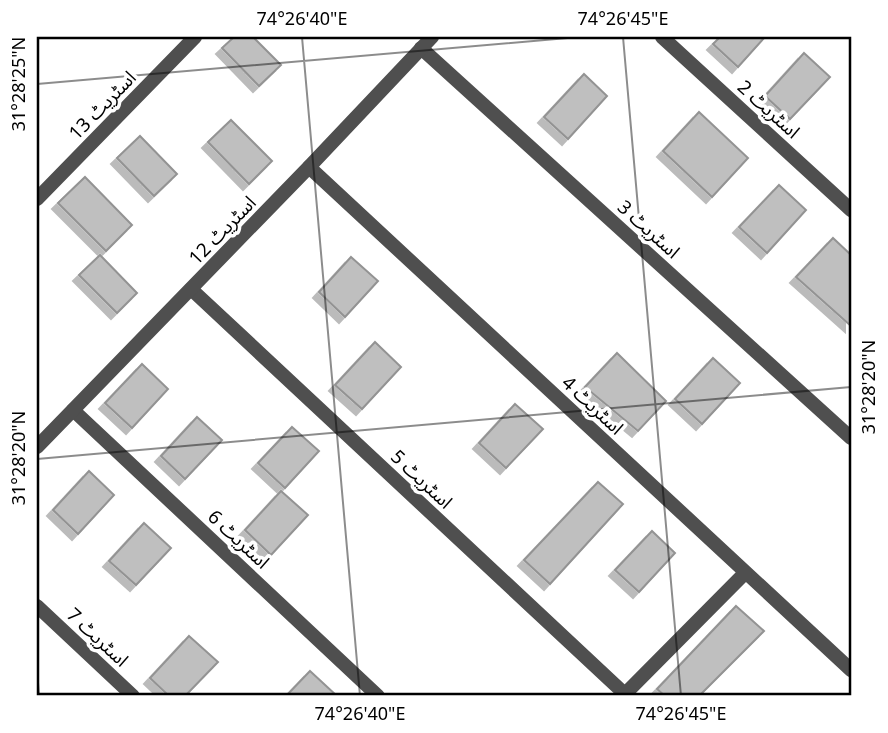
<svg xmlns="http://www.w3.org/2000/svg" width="888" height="733" viewBox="0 0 888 733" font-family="'Noto Sans','Noto Sans Arabic',sans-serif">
  <defs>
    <filter id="shadow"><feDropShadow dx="-6" dy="6" stdDeviation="0" flood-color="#0004"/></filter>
  </defs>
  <rect width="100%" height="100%" fill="#fff"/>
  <!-- building -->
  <g fill="#bfbfbf" stroke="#939393" stroke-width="2" filter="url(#shadow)">
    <polygon points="234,37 253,37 281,65 259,86 222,48"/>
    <polygon points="720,37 765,37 738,67 713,44"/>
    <polygon points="804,53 830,77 790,119 765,96"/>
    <polygon points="584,74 607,96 568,139 544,117"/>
    <polygon points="699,112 748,158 712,197 663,151"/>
    <polygon points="231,120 272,161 249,184 208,142"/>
    <polygon points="140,136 177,174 154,196 117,158"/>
    <polygon points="85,177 132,225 106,251 58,203"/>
    <polygon points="779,185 806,210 767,253 739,227"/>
    <polygon points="833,238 851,255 851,326 796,277"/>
    <polygon points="100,255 137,293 117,313 79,275"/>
    <polygon points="351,257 378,281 345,317 319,292"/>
    <polygon points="375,342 401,367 362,409 335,385"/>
    <polygon points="617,353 666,401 638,431 585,387"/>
    <polygon points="713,358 740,383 702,424 675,399"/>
    <polygon points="142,364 168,389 132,428 105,403"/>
    <polygon points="515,404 543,429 506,468 479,443"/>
    <polygon points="197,417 222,440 185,479 161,456"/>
    <polygon points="292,427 319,451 285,488 258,463"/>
    <polygon points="89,471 114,495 78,534 53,510"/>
    <polygon points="598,482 623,504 550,584 524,560"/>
    <polygon points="281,491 308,515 271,555 245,530"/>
    <polygon points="144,523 171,548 136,585 109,561"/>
    <polygon points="652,531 675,553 639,592 615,570"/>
    <polygon points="736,606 764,631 699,696 665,696 657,689"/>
    <polygon points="189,636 218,662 185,696 169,696 150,678"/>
    <polygon points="310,671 337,696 286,696"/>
  </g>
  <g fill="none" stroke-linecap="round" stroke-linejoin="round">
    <!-- minor -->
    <g stroke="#4f4f4f" stroke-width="14">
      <polyline points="662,37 851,210"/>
      <polyline points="421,48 851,438"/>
      <polyline points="309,167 851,670"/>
      <polyline points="37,199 195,37"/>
      <polyline points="191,289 627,696"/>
      <polyline points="73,410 378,696"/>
      <polyline points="37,447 309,167 432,37"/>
      <polyline points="37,606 133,696"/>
      <polyline points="623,696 745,573"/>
    </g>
  </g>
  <!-- ticks -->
  <path fill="none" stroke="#000" stroke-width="2" stroke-opacity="0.45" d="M302 37 360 696M623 37 681 696M37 84 579 37M37 459 851 387M37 669 39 696"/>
  <g text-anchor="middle" stroke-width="7" stroke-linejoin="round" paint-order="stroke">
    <!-- street labels -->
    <g font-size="19" fill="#000" stroke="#fff">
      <text transform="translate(102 105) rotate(-46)" y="7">اسٹریٹ 13</text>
      <text transform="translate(769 109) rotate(42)" y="7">اسٹریٹ 2</text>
      <text transform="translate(649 229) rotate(42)" y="7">اسٹریٹ 3</text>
      <text transform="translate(222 230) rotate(-46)" y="7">اسٹریٹ 12</text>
      <text transform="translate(593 405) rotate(43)" y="7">اسٹریٹ 4</text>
      <text transform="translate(422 479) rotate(43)" y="7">اسٹریٹ 5</text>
      <text transform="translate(239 539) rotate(43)" y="7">اسٹریٹ 6</text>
      <text transform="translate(98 637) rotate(43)" y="7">اسٹریٹ 7</text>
    </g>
  </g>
  <!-- border -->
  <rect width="888" height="733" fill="none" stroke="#ffffff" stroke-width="77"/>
  <rect x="38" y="38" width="812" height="656" fill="none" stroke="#000" stroke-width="2.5"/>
  <g font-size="18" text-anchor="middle" fill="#000">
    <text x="302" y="25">74°26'40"E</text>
    <text x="623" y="25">74°26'45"E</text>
    <text transform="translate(19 84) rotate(-90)" y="6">31°28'25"N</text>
    <text transform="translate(869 387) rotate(-90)" y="6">31°28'20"N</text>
    <text transform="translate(19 458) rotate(-90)" y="6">31°28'20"N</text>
    <text x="360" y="720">74°26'40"E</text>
    <text x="681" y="720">74°26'45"E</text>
  </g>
</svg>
